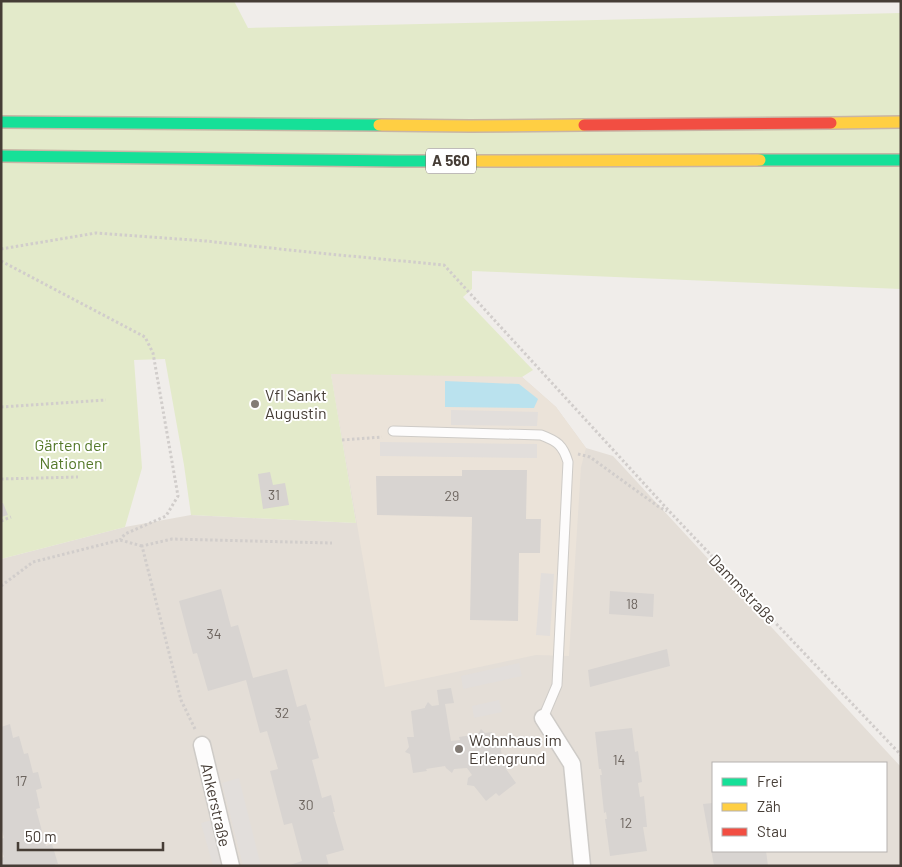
<svg xmlns="http://www.w3.org/2000/svg" width="902" height="867" viewBox="0 0 902 867" font-family="Barlow,sans-serif">
  <rect width="100%" height="100%" fill="#f0edea"/>
  <!-- residential -->
  <path fill="#e4ded7" fill-rule="evenodd" d="M331 373 522 377 556 407 586 448 613 456 901 767V866H1V559L125 527 191 515 356 523ZM713 763H886V851H713Z"/>
  <!-- education -->
  <polygon fill="#ebe3d9" points="331,373 522,377 556,407 586,448 581,467 569,656 536,655 385,687"/>
  <!-- green -->
  <polygon fill="#e3eaca" points="1,1 234,1 248,28 901,13 901,289 472,271 472,289 463,297 533,370 522,377 331,374 356,523 191,515 184,465 165,359 134,360 142,468 125,527 1,559"/>
  <!-- parking -->
  <g fill="#e2dedb">
    <polygon points="451,410 538,412 537,426 451,425"/>
    <polygon points="380,442 537,444 537,458 380,456"/>
    <polygon points="541,573 554,574 550,636 536,635"/>
    <polygon points="519,663 522,676 463,689 461,676"/>
    <polygon points="499,700 502,712 474,718 472,706"/>
    <polygon points="239,778 261,866 243,866 222,783"/>
    <polygon points="212,820 225,866 213,866 201,823"/>
  </g>
  <!-- water -->
  <polygon fill="#bae2ee" points="445,381 519,384 538,399 534,408 445,407"/>
  <!-- building -->
  <g fill="#d8d4d1">
    <polygon points="462,470 527,470 526,519 541,519 540,553 519,553 518,621 470,620 472,517 377,515 376,476 462,476"/>
    <polygon points="270,472 273,485 285,483 289,505 263,509 258,474"/>
    <polygon points="1,503 3,503 8,515 1,517"/>
    <polygon points="221,589 231,627 238,625 253,678 287,669 297,707 306,704 311,720 309,721 319,758 312,760 322,798 331,795 335,812 333,812 344,850 326,855 329,866 287,866 302,861 292,823 284,825 270,771 278,769 267,731 260,733 246,680 208,691 197,653 193,654 179,601"/>
    <polygon points="610,591 654,594 653,617 609,614"/>
    <polygon points="667,649 670,666 590,687 588,670"/>
    <polygon points="451,688 454,703 445,704 451,741 460,740 459,737 478,734 481,729 485,733 492,732 494,745 500,744 503,763 508,763 506,769 516,783 499,796 496,793 486,801 474,786 467,785 468,778 472,775 467,768 454,769 452,773 446,768 445,766 426,769 427,771 413,773 410,754 405,752 409,747 407,737 414,737 411,711 425,708 425,707 428,702 432,706 439,705 437,690"/>
    <polygon points="10,724 13,738 19,736 24,754 28,753 33,773 38,772 42,788 36,790 40,808 36,809 46,846 52,844 58,864 55,864 56,866 1,866 1,858 4,857 1,848 1,839 4,838 1,826 1,727"/>
    <polygon points="632,728 635,752 638,751 642,782 638,783 640,797 644,796 647,827 643,827 647,851 610,856 605,819 607,819 606,812 604,813 600,775 602,775 601,769 599,769 595,732"/>
    <polygon points="713,803 713,851 766,851 768,866 714,866 703,804"/>
  </g>
  <g fill="none" stroke-linecap="round" stroke-linejoin="round">
    <!-- lane casing -->
    <g stroke="#cecbc7" stroke-width="11">
      <path id="lane" d="M393 431 541 435C557 441 563 445 568 462L557 685 543 718"/>
    </g>
    <!-- street casing -->
    <g stroke="#cecbc7" stroke-width="19">
      <g id="street">
        <polyline points="543,718 572,764 582,866"/>
        <polyline points="202,745 231,866"/>
      </g>
    </g>
    <!-- fast casing -->
    <g stroke="#c8b5a5" stroke-width="14">
      <g id="fast">
        <polyline points="1,122 379,125"/>
        <polyline points="1,156 396,161 477,161"/>
        <polyline points="760,160 901,160"/>
      </g>
    </g>
    <!-- slow casing -->
    <g stroke="#c8b5a5" stroke-width="14">
      <g id="slow">
        <polyline points="831,123 901,122"/>
        <polyline points="379,125 470,126 584,125"/>
        <polyline points="477,161 760,160"/>
      </g>
    </g>
    <!-- jam casing -->
    <g stroke="#c8b5a5" stroke-width="14">
      <polyline id="jam" points="584,125 831,123"/>
    </g>
    <!-- path -->
    <g stroke="#d1cdcb" stroke-width="3" stroke-dasharray="2.5 2.5" stroke-linecap="butt">
      <polyline points="1,249 96,233 206,241 308,252 444,265 670,512 901,755"/>
      <polyline points="1,261 145,337 153,353 178,496 166,516 125,534 120,540"/>
      <polyline points="1,407 106,400"/>
      <polyline points="342,440 382,437"/>
      <polyline points="578,454 590,457 659,507 667,511"/>
      <polyline points="1,479 78,477"/>
      <polyline points="1,521 11,517"/>
      <polyline points="1,586 33,562 120,540 142,546"/>
      <polyline points="195,729 181,700 142,546 172,539 332,543"/>
    </g>
    <!-- lane -->
    <use href="#lane" stroke="#fdfcfc" stroke-width="9"/>
    <!-- street -->
    <use href="#street" stroke="#fdfcfc" stroke-width="16"/>
    <!-- fast -->
    <use href="#fast" stroke="#16e098" stroke-width="11"/>
    <!-- slow -->
    <use href="#slow" stroke="#ffcf43" stroke-width="11"/>
    <!-- jam -->
    <use href="#jam" stroke="#f24e42" stroke-width="11"/>
  </g>
  <!-- markers -->
  <g fill="#827b75" stroke="#fff" stroke-width="2">
    <circle cx="255" cy="404" r="5"/>
    <circle cx="459" cy="749" r="5"/>
  </g>
  <g text-anchor="middle" stroke-width="4" stroke-linejoin="round" paint-order="stroke">
    <!-- number labels -->
    <g font-size="14" fill="#6c645e">
      <text x="274" y="500">31</text>
      <text x="452" y="501">29</text>
      <text x="632" y="609">18</text>
      <text x="214" y="639">34</text>
      <text x="282" y="718">32</text>
      <text x="619" y="765">14</text>
      <text x="21" y="786">17</text>
      <text x="306" y="810">30</text>
      <text x="626" y="828">12</text>
    </g>
    <!-- shield labels -->
    <rect fill="#fff" stroke="#7e7772" stroke-width="1" x="426" y="148.5" width="50" height="25" rx="4"/>
    <g font-size="15" font-weight="bold" fill="#463d36">
      <text x="451" y="166">A 560</text>
    </g>
    <!-- poi labels -->
    <g font-size="16" fill="#463d36" stroke="#fff" text-anchor="start">
      <text x="265" y="401">Vfl Sankt<tspan x="265" dy="18">Augustin</tspan></text>
      <text x="469" y="746">Wohnhaus im<tspan x="469" dy="18">Erlengrund</tspan></text>
    </g>
    <!-- park labels -->
    <g font-size="16" fill="#547829" stroke="#fff">
      <text x="71" y="451">Gärten der<tspan x="71" dy="18">Nationen</tspan></text>
    </g>
    <!-- street labels -->
    <g font-size="16" fill="#463d36" stroke="#fff">
      <text transform="translate(743 589) rotate(46)" y="6">Dammstraße</text>
      <text transform="translate(216 805) rotate(77)" y="6">Ankerstraße</text>
    </g>
  </g>
  <!-- border -->
  <rect width="902" height="867" fill="none" stroke="#463d36" stroke-width="5"/>
  <!-- legend -->
  <rect x="712" y="762" width="175" height="90" fill="#ffffff" stroke="#b5b1af"/>
  <rect x="722" y="778" width="25" height="8" fill="#16e098" stroke="#b5b1af"/>
  <text x="757" y="787" font-size="15" fill="#463d36">Frei</text>
  <rect x="722" y="803" width="25" height="8" fill="#ffcf43" stroke="#b5b1af"/>
  <text x="757" y="812" font-size="15" fill="#463d36">Zäh</text>
  <rect x="722" y="828" width="25" height="8" fill="#f24e42" stroke="#b5b1af"/>
  <text x="757" y="837" font-size="15" fill="#463d36">Stau</text>
  <!-- scale -->
  <path d="M18 842v8h145v-8" fill="none" stroke="#463d36" stroke-width="2.5"/>
  <text x="25" y="842" font-size="15" fill="#463d36" stroke="#ffffff" stroke-width="4" paint-order="stroke">50 m</text>
</svg>
